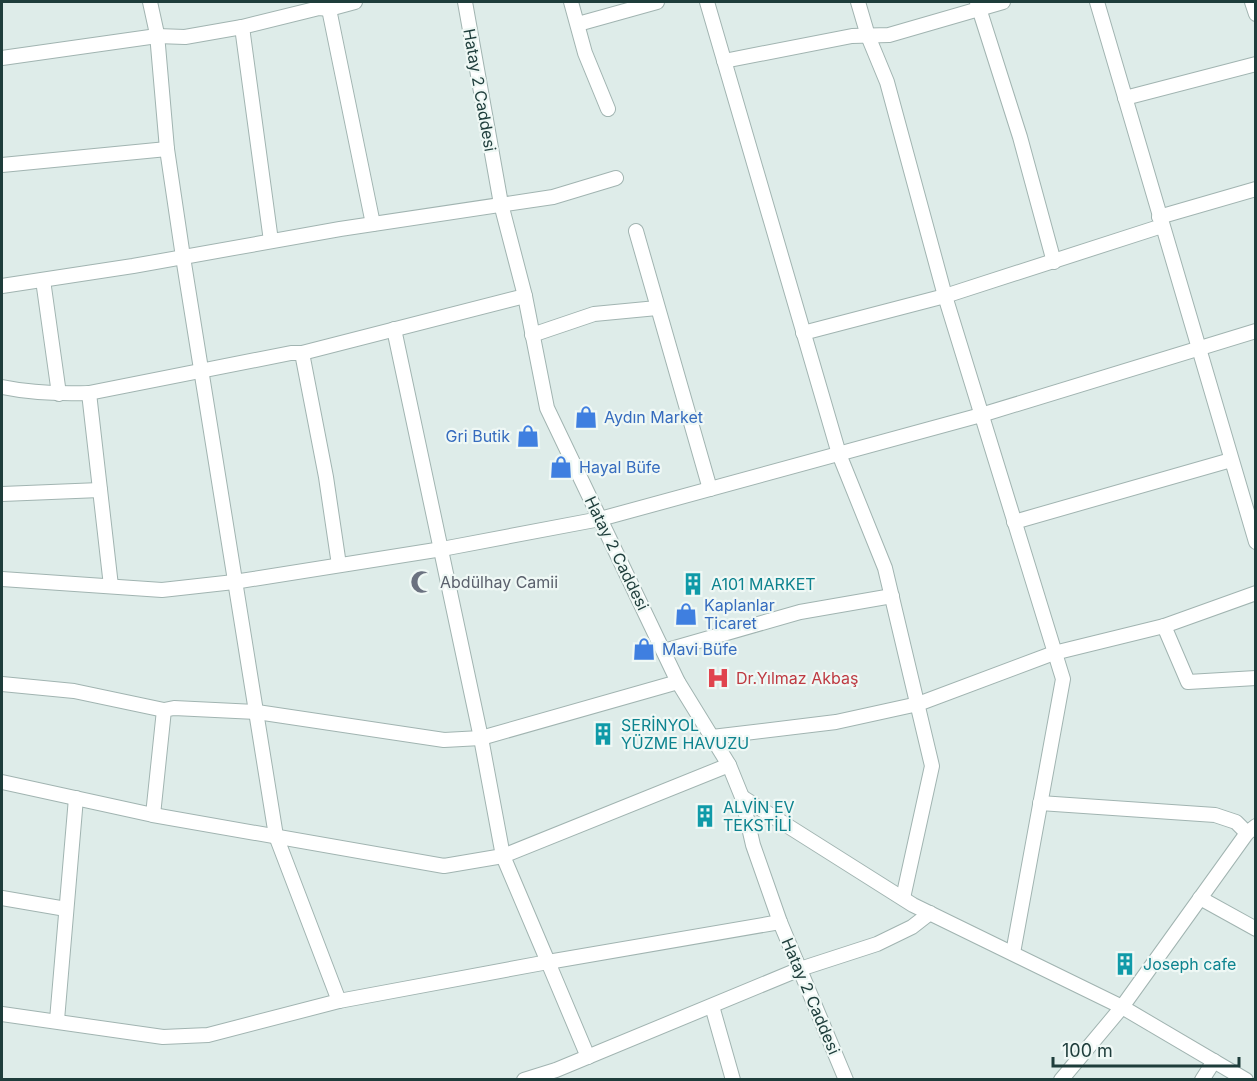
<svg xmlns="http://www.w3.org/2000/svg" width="1257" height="1081" viewBox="0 0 1257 1081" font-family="Inter,sans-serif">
  <rect width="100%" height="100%" fill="#deece9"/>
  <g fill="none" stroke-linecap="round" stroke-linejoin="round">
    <!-- minor casing -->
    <g stroke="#a1b4b1" stroke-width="16">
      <g id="minor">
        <polyline points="150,2 157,34 167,149 183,257 276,836 339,1001"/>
        <polyline points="465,2 501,204 525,296 547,408 678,682 729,765 742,797 753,845 780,922 846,1080"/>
        <polyline points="571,2 585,53 608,109"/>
        <polyline points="707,2 839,454 885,568 932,766 903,898"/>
        <polyline points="858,2 868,36 887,82 945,296 1063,679 1013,953"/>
        <polyline points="977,2 1020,137 1054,262"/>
        <polyline points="1097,2 1256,542"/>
        <polyline points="1252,2 1256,14"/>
        <polyline points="329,9 373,224"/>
        <polyline points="578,24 657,2"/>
        <polyline points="242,27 271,241"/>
        <polyline points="2,58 157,36 185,37 242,27 319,8 329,9 355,2"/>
        <polyline points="724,61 852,36 889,35 1003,2"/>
        <polyline points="1125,98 1256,64"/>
        <polyline points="2,165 167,149"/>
        <polyline points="1159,217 1256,189"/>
        <polyline points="636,231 710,489"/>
        <polyline points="43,280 59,394"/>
        <polyline points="2,286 133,266 340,229 553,197 616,178"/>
        <polyline points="803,333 945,296 1162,226"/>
        <polyline points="532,335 594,314 657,308"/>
        <polyline points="302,353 326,477 339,565"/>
        <path d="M2 387C31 393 60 394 89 393L291 353H302L525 296"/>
        <polyline points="89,393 111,586"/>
        <polyline points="2,494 100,490"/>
        <polyline points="1014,522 1231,460"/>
        <polyline points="2,579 162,590 234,582 442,549 600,519 981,415 1256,331"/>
        <polyline points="1164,626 1188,682 1256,678"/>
        <polyline points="664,651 800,612 892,596"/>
        <polyline points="2,684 74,691 164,710"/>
        <polyline points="712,737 836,722 918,704 1054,653 1164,626 1256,593"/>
        <polyline points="2,782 153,815 444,866 503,856 729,765"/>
        <polyline points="742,797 913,905 1122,1007 1246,1080"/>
        <polyline points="1040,803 1215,815 1236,822 1247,833"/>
        <polyline points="153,815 164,710 174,708 257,712 444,740 481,738 678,682"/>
        <polyline points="2,898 66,909"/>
        <polyline points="1200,898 1256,929"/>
        <polyline points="712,1006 733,1080"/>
        <polyline points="2,1014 163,1037 208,1035 339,1001 548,962 503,856 481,738 394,329"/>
        <polyline points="57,1020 76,798"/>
        <polyline points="588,1057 548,962 780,922"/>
        <polyline points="524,1080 556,1070 800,969 877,944 912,927 930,913"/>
        <polyline points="1061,1080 1122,1007 1247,833 1256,826"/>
        <polyline points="1202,1080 1214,1061"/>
      </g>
    </g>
    <!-- minor -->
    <use href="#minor" stroke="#fff" stroke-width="14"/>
  </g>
  <!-- icons -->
  <defs>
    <g id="shop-bare" transform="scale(1.8)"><path d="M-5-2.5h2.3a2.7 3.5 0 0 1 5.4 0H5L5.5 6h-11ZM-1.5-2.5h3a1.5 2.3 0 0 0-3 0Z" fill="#3f7fe0" stroke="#eff8f5" stroke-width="2.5" paint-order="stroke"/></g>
    <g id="mosque-bare" transform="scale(1.8)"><path d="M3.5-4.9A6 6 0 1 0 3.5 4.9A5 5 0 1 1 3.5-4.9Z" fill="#6b7280" stroke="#eff8f5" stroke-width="2.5" paint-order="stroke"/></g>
    <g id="building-bare" transform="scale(1.8)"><path d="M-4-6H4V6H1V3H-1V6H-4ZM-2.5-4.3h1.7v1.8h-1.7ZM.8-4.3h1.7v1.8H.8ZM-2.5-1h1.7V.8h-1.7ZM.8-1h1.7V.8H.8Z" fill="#0f9aa8" stroke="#eff8f5" stroke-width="2.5" paint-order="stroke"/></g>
    <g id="hospital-bare" transform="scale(1.8)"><path d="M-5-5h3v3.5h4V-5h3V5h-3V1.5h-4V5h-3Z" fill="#e0444e" stroke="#eff8f5" stroke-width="2.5" paint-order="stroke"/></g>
  </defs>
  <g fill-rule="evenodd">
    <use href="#shop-bare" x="586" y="417"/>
    <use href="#shop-bare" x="528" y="436"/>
    <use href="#shop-bare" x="561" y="467"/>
    <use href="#mosque-bare" x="422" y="582"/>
    <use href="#building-bare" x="693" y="584"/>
    <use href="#shop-bare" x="686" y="614"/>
    <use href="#shop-bare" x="644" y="649"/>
    <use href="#hospital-bare" x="718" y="678"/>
    <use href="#building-bare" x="603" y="734"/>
    <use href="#building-bare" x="705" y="816"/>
    <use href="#building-bare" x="1125" y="964"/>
  </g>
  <g text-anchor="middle" stroke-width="4.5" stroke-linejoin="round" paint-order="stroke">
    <!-- street labels -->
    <g font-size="16" fill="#1e3d3b" stroke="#eff8f5">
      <text transform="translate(480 90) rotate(80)" y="6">Hatay 2 Caddesi</text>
      <text transform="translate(617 553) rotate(64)" y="6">Hatay 2 Caddesi</text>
      <text transform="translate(811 996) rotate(67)" y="6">Hatay 2 Caddesi</text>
    </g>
    <!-- shop labels -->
    <g font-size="16" fill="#366cbe" stroke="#eff8f5" text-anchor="start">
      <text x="604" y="423">Aydın Market</text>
      <text x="510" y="442" text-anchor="end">Gri Butik</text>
      <text x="579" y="473">Hayal Büfe</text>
      <text x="704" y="611">Kaplanlar<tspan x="704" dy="18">Ticaret</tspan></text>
      <text x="662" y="655">Mavi Büfe</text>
    </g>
    <!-- worship labels -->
    <g font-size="16" fill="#5b616d" stroke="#eff8f5" text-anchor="start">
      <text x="440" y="588">Abdülhay Camii</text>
    </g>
    <!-- culture labels -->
    <g font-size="16" fill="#0d838f" stroke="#eff8f5" text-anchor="start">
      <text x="711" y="590">A101 MARKET</text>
      <text x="621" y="731">SERİNYOL<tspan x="621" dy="18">YÜZME HAVUZU</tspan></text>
      <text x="723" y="813">ALVİN EV<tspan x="723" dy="18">TEKSTİLİ</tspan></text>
      <text x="1143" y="970">Joseph cafe</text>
    </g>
    <!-- health labels -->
    <g font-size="16" fill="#be3a42" stroke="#eff8f5" text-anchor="start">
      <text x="736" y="684">Dr.Yılmaz Akbaş</text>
    </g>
  </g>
  <!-- border -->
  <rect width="1257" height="1081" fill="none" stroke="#1e3d3b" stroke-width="6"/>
  <!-- scale -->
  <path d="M1053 1057v9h186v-9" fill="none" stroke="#1e3d3b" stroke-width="3"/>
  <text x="1062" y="1057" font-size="18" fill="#1e3d3b" stroke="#eff8f5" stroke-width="4.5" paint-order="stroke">100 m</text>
</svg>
